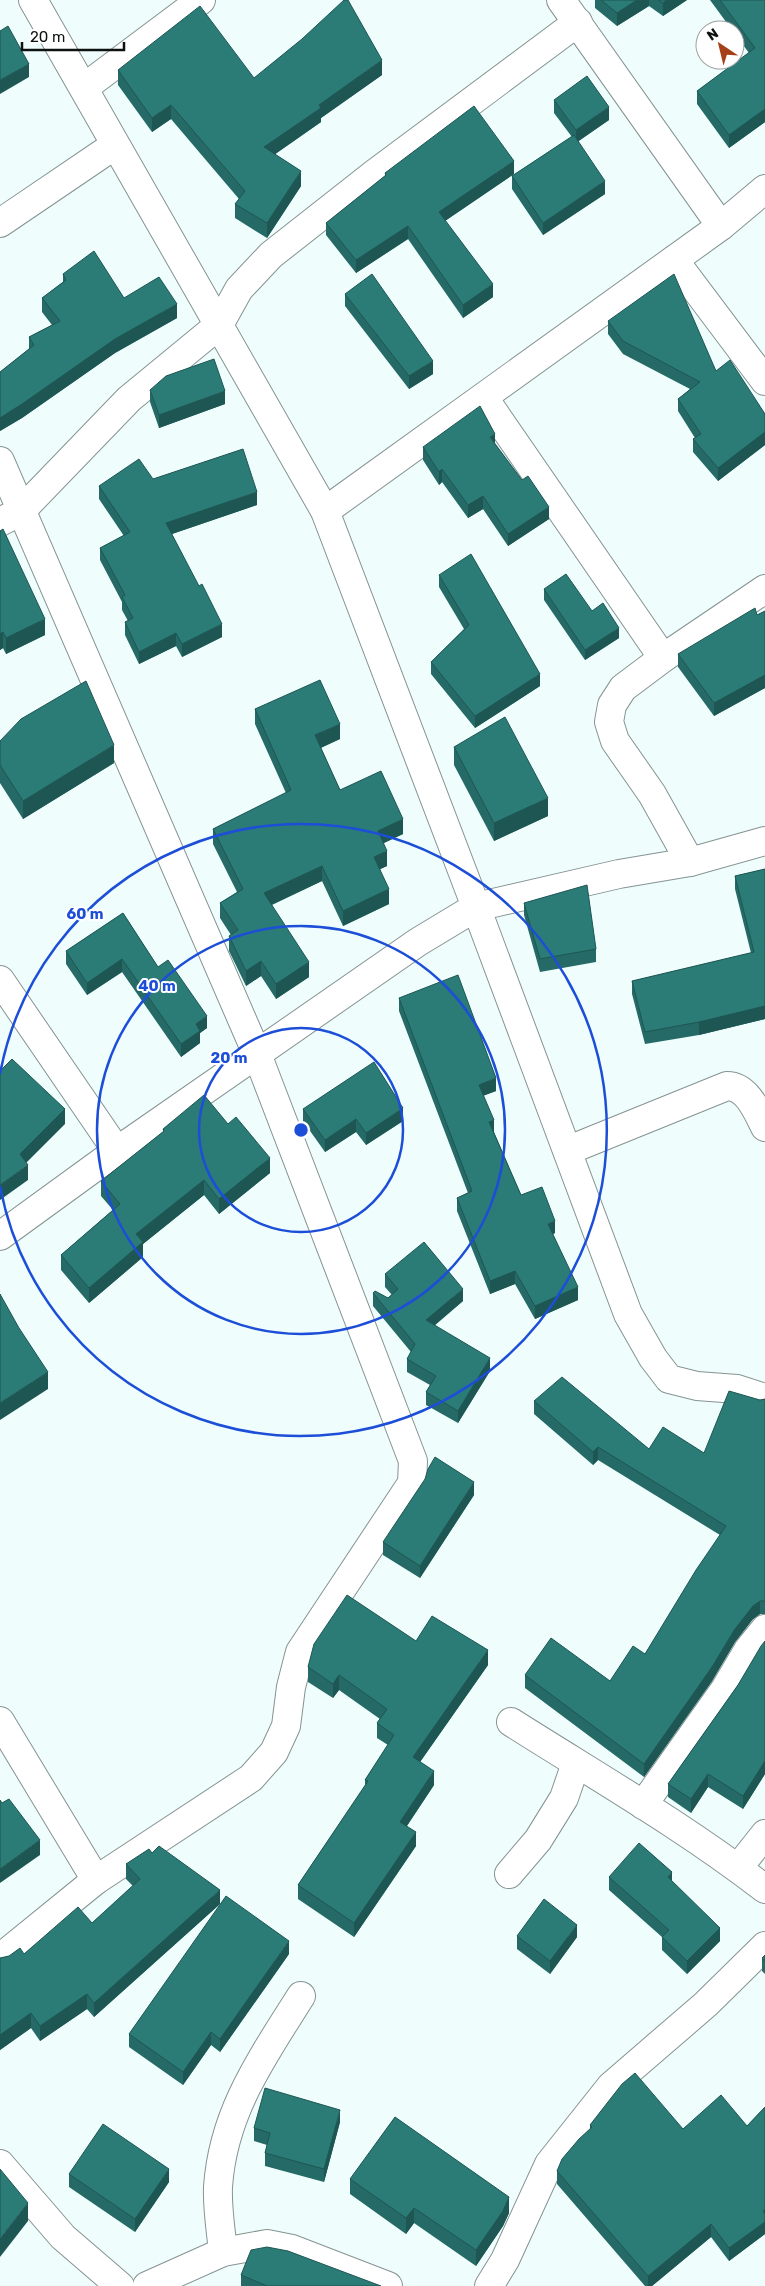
<svg xmlns="http://www.w3.org/2000/svg" width="765" height="2286" viewBox="0 0 765 2286" font-family="Rubik,sans-serif">
  <rect width="100%" height="100%" fill="#effefd"/>
  <g fill="none" stroke-linecap="round" stroke-linejoin="round">
    <!-- minor casing -->
    <g stroke="#859392" stroke-width="30">
      <g id="minor">
        <polyline points="561,0 721,226"/>
        <polyline points="85,87 201,0"/>
        <polyline points="0,223 115,145"/>
        <polyline points="674,260 765,381"/>
        <polyline points="484,398 663,658"/>
        <polyline points="0,461 257,1054 413,1461 412,1483 300,1652 291,1687 286,1726 274,1752 251,1778 96,1880 0,1958"/>
        <polyline points="325,511 721,226 765,189"/>
        <polyline points="0,522 21,511 129,399 219,325 239,289 271,255 374,174 578,22"/>
        <polyline points="765,841 690,862 619,874 476,907 628,1314 653,1358 669,1379 697,1386 737,1389 765,1398"/>
        <polyline points="690,862 652,794 615,741 609,722 612,705 623,688 663,658 765,589"/>
        <polyline points="0,980 117,1151"/>
        <path d="M569 1150 727 1086C747 1086 757 1111 765 1127"/>
        <polyline points="0,1236 117,1151 418,942 476,907 325,511 33,0"/>
        <polyline points="0,1721 96,1880"/>
        <path d="M511 1722C596 1776 685 1827 765 1889"/>
        <polyline points="643,1805 725,1689 748,1650 765,1629"/>
        <polyline points="738,1868 765,1834"/>
        <polyline points="509,1874 538,1840 564,1798 576,1763"/>
        <polyline points="0,2164 63,2237 120,2286"/>
        <path d="M223 2252C221 2231 217 2208 218 2187 223 2112 262 2058 301 1996"/>
        <polyline points="147,2286 223,2252 267,2244 292,2249 388,2286"/>
        <polyline points="489,2286 505,2260 549,2164 611,2086 706,2004 765,1946"/>
      </g>
    </g>
    <!-- minor -->
    <use href="#minor" stroke="#fff" stroke-width="28"/>
  </g>
  <!-- wall -->
  <g fill="#256a66">
    <polygon points="595,0 687,0 663,16 649,6 617,26 595,8"/>
    <polygon points="710,0 765,0 765,122 729,148 697,104 697,91 749,53 735,34 735,30 732,30"/>
    <polygon points="118,70 254,78 382,75 321,118 321,122 275,154 301,186 267,238 235,218 235,204 239,199 171,119 152,132 118,85"/>
    <polygon points="554,100 609,120 578,141 605,194 543,235 512,189 512,176 572,137 554,113"/>
    <polygon points="385,173 514,174 445,221 493,297 463,318 408,239 356,273 326,235 326,223 385,176"/>
    <polygon points="63,274 124,298 177,318 115,353 22,418 0,431 0,372 29,349 29,337 52,325 42,312 42,298 63,282"/>
    <polygon points="345,294 433,374 409,389 345,306"/>
    <polygon points="608,321 716,371 765,414 765,445 718,481 693,452 693,439 695,438 678,411 678,399 690,389 623,354 608,334"/>
    <polygon points="150,390 225,404 159,428 150,402"/>
    <polygon points="495,444 549,519 508,546 483,509 468,518 442,482 439,485 423,460 423,447"/>
    <polygon points="153,479 257,505 172,534 222,637 182,657 176,646 139,664 125,635 125,622 128,621 122,610 122,602 100,560 100,548 124,536 99,499 99,486"/>
    <polygon points="0,531 45,635 6,654 3,648 0,650"/>
    <polygon points="439,575 540,686 475,728 431,674 431,662 464,629 439,587"/>
    <polygon points="544,589 592,611 619,638 585,660 544,600"/>
    <polygon points="765,611 765,688 714,716 678,667 678,654"/>
    <polygon points="255,709 340,739 321,748 340,790 403,834 383,843 387,866 380,869 389,904 343,926 322,881 272,905 309,977 276,999 261,976 246,986 229,951 229,936 231,935 220,918 220,903 237,892 213,844 213,829 286,793 255,724"/>
    <polygon points="0,741 114,763 23,819 0,783"/>
    <polygon points="454,747 548,816 494,841 454,765"/>
    <polygon points="765,869 765,1019 699,1035 645,1044 632,994 632,981 751,953 735,889 735,876"/>
    <polygon points="524,903 596,949 596,962 540,972 524,915"/>
    <polygon points="123,913 158,967 207,1028 200,1033 200,1043 181,1057 122,972 87,995 66,964 66,951"/>
    <polygon points="399,998 496,1091 483,1096 494,1132 521,1195 555,1233 553,1234 578,1300 535,1319 515,1284 490,1294 457,1211 457,1198 468,1193 399,1011"/>
    <polygon points="303,1109 403,1121 366,1145 356,1132 325,1152 303,1121"/>
    <polygon points="228,1124 270,1173 219,1214 204,1195 143,1244 143,1257 89,1303 61,1270 61,1255 113,1210 101,1196 101,1181 163,1132 163,1129"/>
    <polygon points="385,1274 463,1301 434,1325 490,1371 458,1423 426,1405 426,1392 430,1385 407,1372 407,1359 411,1352 373,1306 373,1293 388,1298 392,1295 385,1287"/>
    <polygon points="765,1399 765,1614 760,1614 753,1619 735,1642 712,1681 644,1777 525,1688 525,1675 610,1681 645,1654 720,1535 598,1460 593,1465 534,1414 534,1401 649,1449 704,1453 760,1400"/>
    <polygon points="474,1495 420,1578 383,1555 383,1542"/>
    <polygon points="416,1641 488,1665 420,1762 434,1785 407,1826 416,1846 354,1937 298,1899 298,1885 365,1786 365,1780 388,1745 377,1738 377,1723 380,1719 339,1690 333,1698 308,1682 308,1667"/>
    <polygon points="765,1641 765,1774 743,1809 708,1787 691,1813 668,1797 668,1784 738,1685"/>
    <polygon points="152,1853 220,1904 94,2017 87,2009 40,2041 31,2028 0,2050 0,1958 24,1954 92,1923 133,1886 126,1879 126,1864"/>
    <polygon points="609,1877 672,1881 720,1941 687,1974 662,1950 662,1937 609,1890"/>
    <polygon points="517,1936 577,1937 550,1974 517,1949"/>
    <polygon points="289,1954 220,2052 211,2045 183,2085 129,2047 129,2034"/>
    <polygon points="765,1955 765,1974 762,1971 762,1958"/>
    <polygon points="765,2107 765,2234 729,2261 711,2237 652,2286 645,2286 557,2184 557,2171 590,2129 590,2125 683,2129 747,2126"/>
    <polygon points="340,2122 324,2182 265,2166 265,2153 267,2145 254,2141 254,2128"/>
    <polygon points="69,2174 169,2182 135,2232 69,2187"/>
    <polygon points="350,2179 509,2213 503,2226 476,2266 414,2223 406,2234 350,2194"/>
    <polygon points="241,2275 381,2286 241,2286"/>
  </g>
  <!-- shaded-wall -->
  <g fill="#1e5653">
    <polygon points="637,0 649,0 649,6 617,26 617,13"/>
    <polygon points="667,0 687,0 663,16 663,3"/>
    <polygon points="382,60 382,75 321,118 321,122 264,162 264,147 319,105"/>
    <polygon points="29,64 29,77 0,94 0,80"/>
    <polygon points="171,105 171,119 152,132 152,118"/>
    <polygon points="609,107 609,120 576,143 576,130"/>
    <polygon points="765,109 765,122 729,148 729,135"/>
    <polygon points="514,161 514,174 439,225 439,212"/>
    <polygon points="301,171 301,186 267,238 267,223"/>
    <polygon points="605,181 605,194 543,235 543,223"/>
    <polygon points="408,226 408,239 356,273 356,260"/>
    <polygon points="493,284 493,297 463,318 463,305"/>
    <polygon points="177,304 177,318 115,353 22,418 0,431 0,418 115,339"/>
    <polygon points="433,361 433,374 409,389 409,376"/>
    <polygon points="225,391 225,404 159,428 159,415"/>
    <polygon points="765,432 765,445 718,481 718,468"/>
    <polygon points="495,434 495,447 490,437"/>
    <polygon points="442,469 442,482 439,485 439,472"/>
    <polygon points="257,492 257,505 166,536 166,523"/>
    <polygon points="483,496 483,509 468,518 468,505"/>
    <polygon points="549,507 549,519 508,546 508,534"/>
    <polygon points="45,619 45,635 6,654 6,638"/>
    <polygon points="222,624 222,637 182,657 182,644"/>
    <polygon points="619,628 619,638 585,660 585,650"/>
    <polygon points="3,632 3,648 0,650 0,634"/>
    <polygon points="176,633 176,646 139,664 139,652"/>
    <polygon points="540,674 540,686 475,728 475,716"/>
    <polygon points="765,675 765,688 714,716 714,703"/>
    <polygon points="340,724 340,739 315,750 315,735"/>
    <polygon points="114,745 114,763 23,819 23,801"/>
    <polygon points="548,798 548,816 494,841 494,823"/>
    <polygon points="403,819 403,834 378,846 378,831"/>
    <polygon points="387,851 387,866 374,872 374,857"/>
    <polygon points="322,866 322,881 264,908 264,893"/>
    <polygon points="389,889 389,904 343,926 343,911"/>
    <polygon points="122,959 122,972 87,995 87,983"/>
    <polygon points="261,961 261,976 246,986 246,971"/>
    <polygon points="309,962 309,977 276,999 276,984"/>
    <polygon points="765,1006 765,1019 699,1035 699,1022"/>
    <polygon points="207,1016 207,1028 200,1033 200,1043 181,1057 181,1044 196,1024"/>
    <polygon points="496,1078 496,1091 479,1097 479,1085"/>
    <polygon points="403,1108 403,1121 366,1145 366,1133"/>
    <polygon points="65,1109 65,1124 20,1169 20,1154"/>
    <polygon points="356,1119 356,1132 325,1152 325,1140"/>
    <polygon points="494,1120 494,1133 489,1122"/>
    <polygon points="270,1158 270,1173 219,1214 219,1199"/>
    <polygon points="28,1165 28,1180 0,1200 0,1185"/>
    <polygon points="204,1180 204,1195 143,1244 143,1257 89,1303 89,1288 136,1234"/>
    <polygon points="555,1221 555,1233 548,1236 548,1224"/>
    <polygon points="515,1271 515,1284 490,1294 490,1281"/>
    <polygon points="578,1287 578,1300 535,1319 535,1306"/>
    <polygon points="463,1289 463,1301 426,1333 426,1320"/>
    <polygon points="490,1358 490,1371 458,1423 458,1411"/>
    <polygon points="48,1372 48,1389 0,1420 0,1403"/>
    <polygon points="598,1447 598,1460 593,1465 593,1452"/>
    <polygon points="474,1482 474,1495 420,1578 420,1566"/>
    <polygon points="760,1601 760,1614 753,1619 735,1642 712,1681 644,1777 644,1764 735,1629 753,1606"/>
    <polygon points="488,1650 488,1665 413,1772 413,1757"/>
    <polygon points="339,1675 339,1690 333,1698 333,1684"/>
    <polygon points="765,1761 765,1774 743,1809 743,1796"/>
    <polygon points="434,1771 434,1785 400,1836 400,1822"/>
    <polygon points="708,1774 708,1787 691,1813 691,1799"/>
    <polygon points="416,1832 416,1846 354,1937 354,1923"/>
    <polygon points="40,1840 40,1855 0,1883 0,1869"/>
    <polygon points="672,1872 672,1885 668,1877"/>
    <polygon points="220,1890 220,1904 94,2017 94,2003"/>
    <polygon points="577,1925 577,1937 550,1974 550,1961"/>
    <polygon points="720,1928 720,1941 687,1974 687,1961"/>
    <polygon points="289,1941 289,1954 220,2052 220,2039"/>
    <polygon points="87,1994 87,2009 40,2041 40,2026"/>
    <polygon points="31,2013 31,2028 0,2050 0,2035"/>
    <polygon points="211,2032 211,2045 183,2085 183,2072"/>
    <polygon points="340,2110 340,2122 324,2182 324,2169"/>
    <polygon points="169,2169 169,2182 135,2232 135,2219"/>
    <polygon points="509,2197 509,2213 503,2226 476,2266 476,2250"/>
    <polygon points="28,2203 28,2221 0,2257 0,2239"/>
    <polygon points="414,2208 414,2223 406,2234 406,2218"/>
    <polygon points="765,2210 765,2234 729,2261 729,2248"/>
    <polygon points="711,2224 711,2237 652,2286 648,2286 648,2276"/>
  </g>
  <!-- building -->
  <g fill="#2b7b77" stroke="#1e5653">
    <polygon points="344,0 348,0 382,60 319,105 321,108 264,147 301,171 267,223 235,204 245,191 171,105 152,118 118,70 200,6 254,78 302,39"/>
    <polygon points="601,0 637,0 617,13"/>
    <polygon points="658,0 667,0 663,3"/>
    <polygon points="720,0 765,0 765,109 729,135 697,91 755,48"/>
    <polygon points="8,26 29,64 0,80 0,31"/>
    <polygon points="587,76 609,107 576,130 554,100"/>
    <polygon points="474,106 514,161 439,212 493,284 463,305 408,226 356,260 326,223 386,175 385,173"/>
    <polygon points="574,135 605,181 543,223 512,176"/>
    <polygon points="94,251 124,298 159,277 177,304 115,339 22,404 0,418 0,372 34,345 29,337 60,321 42,298 66,280 63,274"/>
    <polygon points="372,274 433,361 409,376 345,294"/>
    <polygon points="674,274 716,371 730,360 765,414 765,432 718,468 693,439 701,434 678,399 700,382 623,341 608,321"/>
    <polygon points="214,359 225,391 159,415 150,390 166,376"/>
    <polygon points="480,406 495,434 490,437 522,480 528,476 549,507 508,534 483,496 468,505 442,469 439,472 423,447"/>
    <polygon points="243,449 257,492 166,523 199,586 202,584 222,624 182,644 176,633 139,652 125,622 133,618 122,597 125,595 100,548 130,532 99,486 139,459 153,479"/>
    <polygon points="3,529 45,619 6,638 3,632 0,634 0,531"/>
    <polygon points="471,554 540,674 475,716 431,662 469,625 439,575"/>
    <polygon points="566,574 592,611 603,603 619,628 585,650 544,589"/>
    <polygon points="755,608 757,615 765,611 765,675 714,703 678,654"/>
    <polygon points="320,680 340,724 315,735 340,790 381,771 403,819 378,831 387,851 374,857 389,889 343,911 322,866 264,893 309,962 276,984 261,961 246,971 229,936 238,930 220,903 243,889 213,829 291,790 255,709"/>
    <polygon points="86,681 114,745 23,801 0,765 0,741 21,719"/>
    <polygon points="505,717 548,798 494,823 454,747"/>
    <polygon points="765,869 765,1006 699,1022 645,1032 632,981 754,952 735,876"/>
    <polygon points="587,885 596,949 540,959 524,903"/>
    <polygon points="123,913 158,967 168,960 207,1016 196,1024 200,1031 181,1044 122,959 87,983 66,951"/>
    <polygon points="458,975 496,1078 479,1085 494,1120 489,1122 521,1195 542,1187 555,1221 548,1224 578,1287 535,1306 515,1271 490,1281 457,1198 472,1191 399,998"/>
    <polygon points="12,1059 65,1109 20,1154 28,1165 0,1185 0,1071"/>
    <polygon points="374,1062 403,1108 366,1133 356,1119 325,1140 303,1109"/>
    <polygon points="204,1095 228,1124 236,1117 270,1158 219,1199 204,1180 136,1234 143,1242 89,1288 61,1255 120,1204 101,1181 164,1131 163,1129"/>
    <polygon points="424,1242 463,1289 426,1320 490,1358 458,1411 426,1392 436,1376 407,1359 415,1344 373,1293 375,1291 388,1298 398,1289 385,1274"/>
    <polygon points="0,1294 19,1328 48,1372 0,1403"/>
    <polygon points="562,1377 649,1449 663,1427 704,1453 729,1391 760,1400 765,1399 765,1601 760,1601 753,1606 735,1629 712,1667 644,1764 525,1675 551,1638 610,1681 633,1646 645,1654 696,1570 726,1526 598,1447 593,1452 534,1401"/>
    <polygon points="435,1457 474,1482 420,1566 383,1542 425,1479 428,1469"/>
    <polygon points="347,1595 416,1641 432,1616 488,1650 413,1757 434,1771 400,1822 416,1832 354,1923 298,1885 368,1781 365,1780 394,1735 377,1723 387,1709 339,1675 333,1684 308,1667 314,1644"/>
    <polygon points="765,1641 765,1761 743,1796 708,1774 691,1799 668,1784 738,1685 761,1646"/>
    <polygon points="9,1799 40,1840 0,1869 0,1800 2,1803"/>
    <polygon points="639,1843 672,1872 668,1877 720,1928 687,1961 662,1937 669,1930 609,1877"/>
    <polygon points="159,1846 220,1890 94,2003 87,1994 40,2026 31,2013 0,2035 0,1958 9,1956 20,1948 24,1954 78,1907 92,1923 140,1879 126,1864 149,1849 152,1853"/>
    <polygon points="226,1896 289,1941 220,2039 211,2032 183,2072 129,2034"/>
    <polygon points="544,1899 577,1925 550,1961 517,1936"/>
    <polygon points="765,1955 765,1961 762,1958"/>
    <polygon points="635,2073 683,2129 721,2095 747,2126 765,2107 765,2210 763,2211 765,2214 765,2222 729,2248 711,2224 648,2276 557,2171 562,2159 579,2139 592,2127 590,2125 622,2084"/>
    <polygon points="265,2088 340,2110 324,2169 265,2153 270,2133 254,2128"/>
    <polygon points="395,2117 509,2197 503,2211 476,2250 414,2208 406,2218 350,2179"/>
    <polygon points="103,2124 169,2169 135,2219 69,2174"/>
    <polygon points="0,2169 28,2203 0,2239"/>
    <polygon points="267,2247 288,2251 381,2286 267,2286 241,2275 251,2250"/>
  </g>
  <!-- distance rings -->
  <g fill="none" stroke="#1d4ed8" stroke-width="2.5">
    <circle cx="301" cy="1130" r="102"/>
    <circle cx="301" cy="1130" r="204"/>
    <path d="M0 1074A306 306 0 1 1 0 1186"/>
  </g>
  <circle cx="301" cy="1130" r="8" fill="#1d4ed8" stroke="#fff" stroke-width="2.5"/>
  <g font-size="15" text-anchor="middle" font-weight="bold" fill="#1d4ed8" stroke="#fff" stroke-width="4" stroke-linejoin="round" paint-order="stroke">
    <text x="85" y="919">60 m</text>
    <text x="157" y="991">40 m</text>
    <text x="229" y="1063">20 m</text>
  </g>
  <!-- north arrow -->
  <g transform="translate(720 45) rotate(325)"><circle r="24" fill="#ffffff" stroke="#9ea0a0"/>
  <path d="M0-4L9 19L0 12L-9 19Z" fill="#a64018"/>
  <text y="-8" font-size="14" font-weight="bold" text-anchor="middle" fill="#0d1211">N</text>
  </g>
  <!-- scale -->
  <path d="M22 42v8h102v-8" fill="none" stroke="#0d1211" stroke-width="2.5"/>
  <text x="30" y="42" font-size="15" fill="#0d1211" stroke="#ffffff" stroke-width="4" paint-order="stroke">20 m</text>
</svg>
